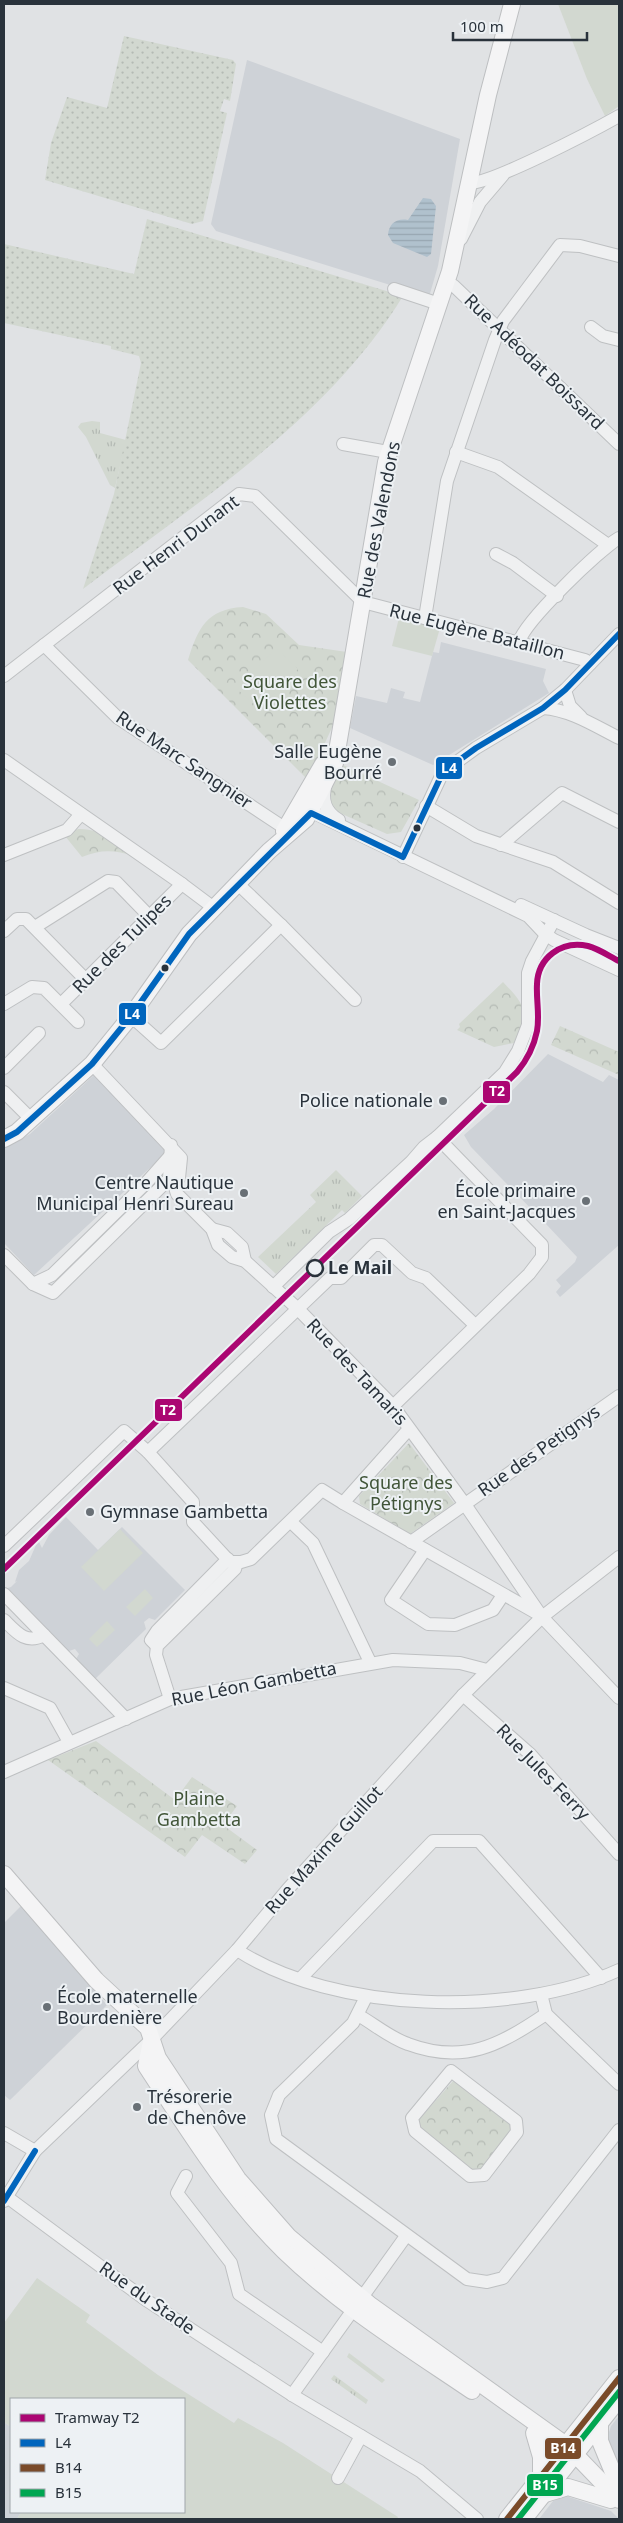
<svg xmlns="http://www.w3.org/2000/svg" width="623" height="2523" viewBox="0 0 623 2523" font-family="'Noto Sans',sans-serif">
  <defs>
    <pattern id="grass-tufts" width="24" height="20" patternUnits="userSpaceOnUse" patternTransform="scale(1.25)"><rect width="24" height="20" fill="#d2d8d0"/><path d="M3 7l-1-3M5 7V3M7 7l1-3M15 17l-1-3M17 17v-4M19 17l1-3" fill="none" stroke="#b4bab4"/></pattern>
    <pattern id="park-crowns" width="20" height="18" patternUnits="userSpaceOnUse" patternTransform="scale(1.25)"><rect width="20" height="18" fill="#d2d8d0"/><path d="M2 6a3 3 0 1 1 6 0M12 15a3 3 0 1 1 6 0" fill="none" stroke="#b4bab4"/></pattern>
    <pattern id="garden-dots" width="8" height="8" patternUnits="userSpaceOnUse" patternTransform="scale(1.25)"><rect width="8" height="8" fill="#d2d8d0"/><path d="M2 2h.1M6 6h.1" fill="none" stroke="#b4bab4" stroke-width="1.8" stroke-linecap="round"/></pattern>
    <pattern id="water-rules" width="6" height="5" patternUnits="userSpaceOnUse" patternTransform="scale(1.25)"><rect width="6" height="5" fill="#b0c1cd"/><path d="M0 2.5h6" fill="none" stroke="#97a6b1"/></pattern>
  </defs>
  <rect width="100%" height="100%" fill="#e0e2e4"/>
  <!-- built -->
  <g fill="#ced2d7">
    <polygon points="247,60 460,139 438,266 429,297 216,231 211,224"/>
    <polygon points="441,642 546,669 543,681 549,693 433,765 350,728 356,696 387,703 391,688 405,692 403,698 420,702 433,652 439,653"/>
    <polygon points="548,1054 603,1082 609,1075 619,1080 619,1245 560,1297 556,1292 561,1286 556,1280 575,1262 577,1257 546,1224 548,1219 544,1215 539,1217 471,1147 464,1135 494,1109"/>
    <polygon points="94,1075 168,1151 34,1275 4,1243 4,1148 30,1134"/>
    <polygon points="66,1517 98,1550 122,1527 185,1590 155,1620 149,1618 144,1622 146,1629 94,1680 75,1661 79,1654 75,1649 66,1652 4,1589 11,1587 17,1581 15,1582 19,1570 29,1561 36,1545 39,1542 42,1548 49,1535"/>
    <polygon points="21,1906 107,2005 10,2100 4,2095 4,1923"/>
    <polygon points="619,2416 619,2468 609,2444 608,2435 611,2426"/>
    <polygon points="4,2422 11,2427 11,2512 21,2512 17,2519 4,2519"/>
    <polygon points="566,2496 611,2511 619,2519 539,2519 553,2501"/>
  </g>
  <!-- grass -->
  <g fill="url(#grass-tufts)">
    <polygon points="92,421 100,422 100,433 126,440 115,488 110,485 86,437 78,427 81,423"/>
    <polygon points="336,1170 362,1196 345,1213 342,1210 276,1274 258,1257 316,1202 310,1195"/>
    <polygon points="349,2353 385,2380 382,2383 347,2357"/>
    <polygon points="334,2375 368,2400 366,2404 331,2379"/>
  </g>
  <!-- park -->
  <g fill="url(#park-crowns)">
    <path d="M243 607 266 614 299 645 347 652 335 721 308 780 188 660C198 628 207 609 243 607Z"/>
    <polygon points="341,764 419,800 401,832 387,834 333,810 328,798"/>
    <path d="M78 829C102 828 116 843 134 856 115 850 101 849 82 857L65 836Z"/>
    <path d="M503 982C528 1008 528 1011 514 1043L494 1047 457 1030 460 1027 459 1024Z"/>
    <polygon points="560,1026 619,1052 619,1075 551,1045"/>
    <polygon points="409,1443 454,1503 410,1534 360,1504 359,1496"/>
    <polygon points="96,1741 175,1800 192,1777 237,1806 223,1825 257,1850 245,1864 202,1835 185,1857 48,1760"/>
    <polygon points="454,2080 515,2127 478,2174 415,2124"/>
  </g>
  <!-- garden -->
  <g fill="url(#garden-dots)">
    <polygon points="124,36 233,60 236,64 230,101 224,99 220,111 227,113 203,221 192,224 45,180 51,143 67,97 107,108"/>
    <path d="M147 219 403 296C327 420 197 502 83 589L114 494 141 363 139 356 111 349V346L4 323V244L134 274Z"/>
  </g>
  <!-- pitch -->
  <g fill="#d2d8d0">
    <polygon points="558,4 619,4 619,106 605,116 587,79"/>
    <polygon points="399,618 440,628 432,656 392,646"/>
    <polygon points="276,648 298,669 259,709 237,689"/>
    <polygon points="120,1529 143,1553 104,1591 81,1567"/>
    <polygon points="145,1589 153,1598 135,1616 126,1607"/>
    <polygon points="107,1621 115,1630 97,1647 89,1639"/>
    <polygon points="37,2278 90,2315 86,2322 158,2375 234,2423 238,2418 283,2443 398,2517 397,2519 17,2519 21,2512 184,2512 184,2399 11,2399 11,2427 4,2422 4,2323"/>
  </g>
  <!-- water -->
  <path fill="url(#water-rules)" d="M423 198 431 199 436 206 431 254 427 257 393 243 388 235C389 223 397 218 408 220Z"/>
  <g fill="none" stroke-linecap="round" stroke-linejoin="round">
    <!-- minor casing -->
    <g stroke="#bec0c2" stroke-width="14">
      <g id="minor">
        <path d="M468 183C488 186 596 129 619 116"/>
        <polyline points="461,239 480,202 503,175"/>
        <polyline points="447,282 454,286 619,444"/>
        <polyline points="394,289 439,304"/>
        <polyline points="591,327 603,336 619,340"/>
        <polyline points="343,444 388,452"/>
        <polyline points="456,452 498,467 608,545"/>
        <polyline points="496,554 513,563 557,596"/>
        <polyline points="425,618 447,481 495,340 503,321 560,245 580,246 619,256"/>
        <path d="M519 642C525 621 599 550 619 538"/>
        <polyline points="44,645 118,718 286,829"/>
        <polyline points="4,676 239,494 255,496 363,602 585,660 590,664"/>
        <polyline points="565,690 570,706 581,717"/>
        <path d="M543 708C571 710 595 726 619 738"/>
        <polyline points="4,760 182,884 214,908"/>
        <path d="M326 784C321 800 325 812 339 820"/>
        <polyline points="426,806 476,836 553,862 619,903"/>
        <polyline points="302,807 528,916 545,934 554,940 619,970"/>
        <polyline points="501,845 562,793 619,822"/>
        <polyline points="4,855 67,830 81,814"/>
        <polyline points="403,857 443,772 476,748 543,708 565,690 619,634"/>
        <polyline points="238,884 281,925 355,1000"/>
        <polyline points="521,905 586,935 619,948"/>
        <polyline points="35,927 108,881 116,882 150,917"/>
        <polyline points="4,931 17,919 26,919 86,980"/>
        <polyline points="4,1004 32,987 44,988 78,1022"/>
        <polyline points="61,1004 182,884"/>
        <polyline points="131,1016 161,1043 281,925"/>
        <polyline points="92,1064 181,1158 179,1178 174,1184"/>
        <polyline points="4,1068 39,1033"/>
        <polyline points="4,1092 31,1119"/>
        <polyline points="171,1145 169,1179 174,1184 177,1194 212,1229 218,1245 232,1257 245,1261 298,1309 393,1406 464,1503 542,1617 619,1698"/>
        <polyline points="212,1229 227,1233 242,1247 245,1261"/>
        <polyline points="4,1255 33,1284 53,1293 169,1179"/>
        <polyline points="33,1284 52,1275 147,1182 171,1155"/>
        <polyline points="273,1287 329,1232 349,1219 411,1162 424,1147 437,1137 505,1072 518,1051 528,1025 528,973 532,961 554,920"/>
        <polyline points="393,1406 529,1274 542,1257 542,1245 437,1137"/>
        <polyline points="148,1452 330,1278 341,1278 374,1245 382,1245 412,1273 426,1278 475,1325"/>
        <polyline points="343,1503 540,1615"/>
        <polyline points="291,1522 313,1543 370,1662"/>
        <polyline points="411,1542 619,1396"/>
        <polyline points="4,1546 124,1431 148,1452 193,1502 193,1522 230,1562 241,1562 251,1559 322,1490 343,1503 409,1429"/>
        <polyline points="425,1550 391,1600 428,1624 455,1625 493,1610 503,1595"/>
        <path d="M4 1594 44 1635C26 1645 16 1632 4 1620"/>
        <polyline points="44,1635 126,1719"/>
        <polyline points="157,1646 151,1640 157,1631 228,1559"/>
        <polyline points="4,1688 50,1708 69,1742"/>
        <polyline points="463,1695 530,1754 619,1854"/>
        <polyline points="170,1699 156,1655 157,1646 235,1569 237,1562"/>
        <polyline points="4,1772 170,1699 393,1660 460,1663 487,1670"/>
        <path d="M237 1950C334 2013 514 2018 619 1970"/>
        <polyline points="300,1979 433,1841 479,1841 601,1978"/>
        <polyline points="541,1994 546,2014 619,2084"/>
        <polyline points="366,1997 353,2023 279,2095 271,2115 276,2139 467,2279 487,2282 503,2278 619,2130"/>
        <path d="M358 2015C374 2024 390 2038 408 2044 464 2065 500 2045 546 2014"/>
        <polygon points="451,2071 516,2121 517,2132 484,2175 470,2176 415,2131 412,2118"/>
        <polyline points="4,2133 35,2151"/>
        <polyline points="186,2176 177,2193 231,2263 239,2294 323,2352"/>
        <polyline points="7,2197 146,2300 292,2395 420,2471 477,2519"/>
        <polyline points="4,2201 35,2151 151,2040 237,1950 287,1890 463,1695 542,1617 619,1557"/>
        <polyline points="292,2395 406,2236"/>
        <polyline points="338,2478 361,2436"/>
      </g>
    </g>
    <!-- major casing -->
    <g stroke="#bdbfc1" stroke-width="18">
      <g id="major">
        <polyline points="284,831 323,764"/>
        <polyline points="4,1139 17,1132 92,1064 131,1016 189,934 269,851 306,819 335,763 386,462 450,271 488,95 512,4"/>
        <polyline points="4,1874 96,1980 148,2028 158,2058 238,2179 289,2237 369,2304 566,2445 619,2500"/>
        <path d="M151 2042 146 2066C188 2130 229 2197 284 2251 341 2306 407 2347 472 2391"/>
        <polyline points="600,2425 600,2441 619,2487"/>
        <polyline points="534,2433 541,2457 541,2476"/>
        <polyline points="545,2494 568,2487 611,2500"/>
        <polyline points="507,2519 619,2378"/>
        <polyline points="524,2519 619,2399"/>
      </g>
    </g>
    <!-- minor -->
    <use href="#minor" stroke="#eff0f1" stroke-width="12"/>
    <!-- major -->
    <use href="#major" stroke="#f4f4f5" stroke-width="16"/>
    <!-- bus-1 casing -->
    <g stroke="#edf1f4" stroke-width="10">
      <g id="bus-1">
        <polyline points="4,1139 17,1132 92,1064 131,1016 189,934 311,813 403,857 443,772 476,748 543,708 565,690 619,634"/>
        <polyline points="4,2201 35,2151"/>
      </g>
    </g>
    <!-- bus-2 casing -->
    <g stroke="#edf1f4" stroke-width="10">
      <polyline id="bus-2" points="507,2519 619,2378"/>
    </g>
    <!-- bus-3 casing -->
    <g stroke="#edf1f4" stroke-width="10">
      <polyline id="bus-3" points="518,2519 619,2392"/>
    </g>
    <!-- bus-1 -->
    <use href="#bus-1" stroke="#0065bd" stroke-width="6"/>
    <!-- bus-2 -->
    <use href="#bus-2" stroke="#7a4b2a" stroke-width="6"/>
    <!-- bus-3 -->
    <use href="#bus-3" stroke="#00a651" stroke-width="6"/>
    <!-- tram-1 casing -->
    <g stroke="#edf1f4" stroke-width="10">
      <path id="tram-1" d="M4 1569 517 1072C527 1060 534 1046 537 1031 540 1015 536 1000 537 984 538 958 561 940 588 946 599 949 609 956 619 961"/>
    </g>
    <!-- tram-1 -->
    <use href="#tram-1" stroke="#ab0672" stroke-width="6"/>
  </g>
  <!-- markers -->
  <g fill="#697076" stroke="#edf1f4" stroke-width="2">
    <circle cx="392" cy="762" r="5"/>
    <circle cx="443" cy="1101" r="5"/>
    <circle cx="244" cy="1193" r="5"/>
    <circle cx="586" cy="1201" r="5"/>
    <circle cx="90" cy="1512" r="5"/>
    <circle cx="47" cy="2007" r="5"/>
    <circle cx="137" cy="2107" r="5"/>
  </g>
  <g fill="#29323b" stroke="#edf1f4" stroke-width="2">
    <circle cx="417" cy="828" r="4.5"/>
    <circle cx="165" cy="968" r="4.5"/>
  </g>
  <circle fill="#edf1f4" stroke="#29323b" stroke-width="2.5" cx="315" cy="1268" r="8"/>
  <g text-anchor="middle" stroke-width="4" stroke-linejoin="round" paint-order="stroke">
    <!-- street labels -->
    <g font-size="18" fill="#29323b" stroke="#edf1f4">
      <text transform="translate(534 362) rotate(44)" y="6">Rue Adéodat Boissard</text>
      <text transform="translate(379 520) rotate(-79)" y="6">Rue des Valendons</text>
      <text transform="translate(176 545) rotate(-37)" y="6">Rue Henri Dunant</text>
      <text transform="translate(477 632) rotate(14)" y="6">Rue Eugène Bataillon</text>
      <text transform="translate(184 760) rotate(34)" y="6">Rue Marc Sangnier</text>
      <text transform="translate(122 944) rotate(-45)" y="6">Rue des Tulipes</text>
      <text transform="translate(357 1372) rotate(47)" y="6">Rue des Tamaris</text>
      <text transform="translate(539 1451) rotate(-35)" y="6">Rue des Petignys</text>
      <text transform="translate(254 1684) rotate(-11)" y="6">Rue Léon Gambetta</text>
      <text transform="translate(543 1772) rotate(46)" y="6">Rue Jules Ferry</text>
      <text transform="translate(324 1850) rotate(-48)" y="6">Rue Maxime Guillot</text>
      <text transform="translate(147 2298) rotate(35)" y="6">Rue du Stade</text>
    </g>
    <!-- park labels -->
    <g font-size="18" fill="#415538" stroke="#edf1f4">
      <text x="290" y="688">Square des<tspan x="290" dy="21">Violettes</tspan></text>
      <text x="406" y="1489">Square des<tspan x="406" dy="21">Pétignys</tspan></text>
      <text x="199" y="1805">Plaine<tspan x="199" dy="21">Gambetta</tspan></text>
    </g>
    <!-- poi labels -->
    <g font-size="18" fill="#29323b" stroke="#edf1f4" text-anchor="end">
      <text x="382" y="758">Salle Eugène<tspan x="382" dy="21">Bourré</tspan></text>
      <text x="433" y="1107">Police nationale</text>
      <text x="234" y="1189">Centre Nautique<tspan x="234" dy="21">Municipal Henri Sureau</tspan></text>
      <text x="576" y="1197">École primaire<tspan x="576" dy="21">en Saint-Jacques</tspan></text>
      <text x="100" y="1518" text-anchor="start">Gymnase Gambetta</text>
      <text x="57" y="2003" text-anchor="start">École maternelle<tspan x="57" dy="21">Bourdenière</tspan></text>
      <text x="147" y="2103" text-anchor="start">Trésorerie<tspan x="147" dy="21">de Chenôve</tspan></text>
    </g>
    <!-- stop labels -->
    <g font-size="18" font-weight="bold" fill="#29323b" stroke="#edf1f4" text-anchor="start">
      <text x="328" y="1274">Le Mail</text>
    </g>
  </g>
  <g stroke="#edf1f4" stroke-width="2">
    <rect x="435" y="756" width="28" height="24" rx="5" fill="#0065bd"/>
    <rect x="118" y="1002" width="29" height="24" rx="5" fill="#0065bd"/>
    <rect x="482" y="1080" width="29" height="24" rx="5" fill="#ab0672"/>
    <rect x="154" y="1398" width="29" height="24" rx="5" fill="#ab0672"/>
    <rect x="544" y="2437" width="38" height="23" rx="5" fill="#7a4b2a"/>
    <rect x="526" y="2473" width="38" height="24" rx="5" fill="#00a651"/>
  </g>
  <g font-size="14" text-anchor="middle" font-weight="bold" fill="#fff">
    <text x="449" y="773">L4</text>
    <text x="132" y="1019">L4</text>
    <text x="497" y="1096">T2</text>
    <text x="168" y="1415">T2</text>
    <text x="563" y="2453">B14</text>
    <text x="545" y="2490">B15</text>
  </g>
  <!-- border -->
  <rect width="623" height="2523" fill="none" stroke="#29323b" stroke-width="10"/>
  <!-- legend -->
  <rect x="10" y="2398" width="175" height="115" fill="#edf1f4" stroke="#9fa5aa"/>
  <rect x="20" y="2414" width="25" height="8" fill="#ab0672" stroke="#9fa5aa"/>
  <text x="55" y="2423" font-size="15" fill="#29323b">Tramway T2</text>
  <rect x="20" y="2439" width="25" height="8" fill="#0065bd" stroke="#9fa5aa"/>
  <text x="55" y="2448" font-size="15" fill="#29323b">L4</text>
  <rect x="20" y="2464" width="25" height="8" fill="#7a4b2a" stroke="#9fa5aa"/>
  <text x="55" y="2473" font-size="15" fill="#29323b">B14</text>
  <rect x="20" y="2489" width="25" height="8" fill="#00a651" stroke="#9fa5aa"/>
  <text x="55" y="2498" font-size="15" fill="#29323b">B15</text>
  <!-- scale -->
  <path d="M453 32v8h134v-8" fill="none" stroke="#29323b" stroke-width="2.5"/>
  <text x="460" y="32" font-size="15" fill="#29323b" stroke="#edf1f4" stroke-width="4" paint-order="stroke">100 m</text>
</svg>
